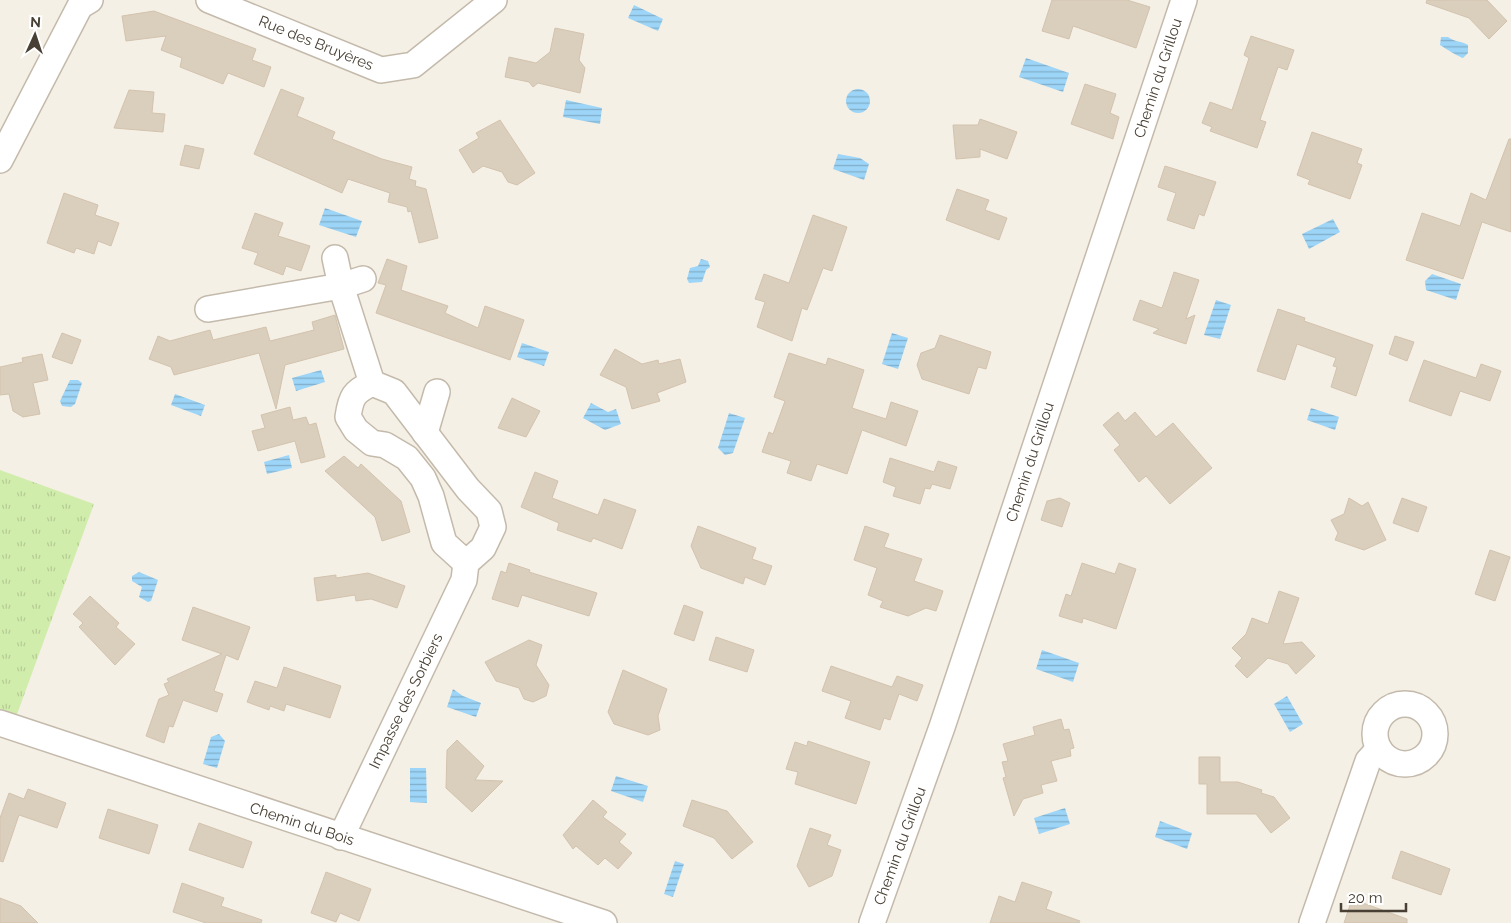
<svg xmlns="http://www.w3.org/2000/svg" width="1511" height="923" viewBox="0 0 1511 923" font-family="Raleway,sans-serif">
  <defs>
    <pattern id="park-tufts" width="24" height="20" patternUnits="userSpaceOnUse" patternTransform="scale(1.25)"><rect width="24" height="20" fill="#d1edab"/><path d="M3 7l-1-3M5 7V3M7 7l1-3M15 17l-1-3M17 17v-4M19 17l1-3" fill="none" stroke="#b5cc94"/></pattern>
    <pattern id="water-rules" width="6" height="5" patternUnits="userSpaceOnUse" patternTransform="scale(1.25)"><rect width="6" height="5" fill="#9cd5f7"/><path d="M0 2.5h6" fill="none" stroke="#81aec9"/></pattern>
  </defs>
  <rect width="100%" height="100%" fill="#f5f0e6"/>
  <!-- park -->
  <polygon fill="url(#park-tufts)" points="0,470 94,504 16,717 0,712"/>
  <!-- water -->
  <g fill="url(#water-rules)">
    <polygon points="634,5 663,19 658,31 628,18"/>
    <path d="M1441 37H1448C1454 42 1462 41 1468 45V53L1463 58C1459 57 1443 47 1440 45Z"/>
    <polygon points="1026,58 1069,73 1063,92 1019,77"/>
    <circle cx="858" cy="101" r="12"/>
    <polygon points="566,100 602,108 600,124 563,117"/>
    <polygon points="838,154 860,158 869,164 864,180 833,169"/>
    <polygon points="325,208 362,221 356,237 319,225"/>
    <polygon points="1333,219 1340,232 1309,249 1302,234"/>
    <polygon points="701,259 708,261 710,267 706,270 702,282 689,283 687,279 690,268 698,266"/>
    <polygon points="1432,274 1461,284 1456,300 1426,290 1425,281"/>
    <polygon points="1216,300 1231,305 1220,339 1204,335"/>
    <polygon points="892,333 908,338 898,369 882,364"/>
    <polygon points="522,343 549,352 544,366 517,357"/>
    <polygon points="321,370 325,382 296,391 292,378"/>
    <polygon points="70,380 78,380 82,383 75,404 71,407 62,406 60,401"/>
    <polygon points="175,394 205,405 201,416 171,405"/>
    <polygon points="591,403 608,412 616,409 621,424 605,430 583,418"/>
    <polygon points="1311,408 1339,417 1335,430 1307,420"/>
    <polygon points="729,413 745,418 733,453 725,455 718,448"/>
    <polygon points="289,455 292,468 267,474 264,462"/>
    <polygon points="139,572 158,580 151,601 148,602 139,597 142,587 132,581 132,576"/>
    <polygon points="1042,650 1079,663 1073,682 1036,669"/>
    <polygon points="453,689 463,696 481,703 476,717 447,707"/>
    <polygon points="1287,696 1303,724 1290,732 1274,704"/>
    <polygon points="219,734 225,741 217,768 203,764 211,737"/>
    <polygon points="410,768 426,768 427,803 410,802"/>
    <polygon points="616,776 648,786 643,802 611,791"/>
    <polygon points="1065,808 1070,824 1039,834 1034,818"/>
    <polygon points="1160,821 1192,833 1187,849 1155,837"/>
    <polygon points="675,861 684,864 673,897 664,894"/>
  </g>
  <!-- building -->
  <g fill="#dacebd" stroke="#d3c3ad">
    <polygon points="1052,0 1127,0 1150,7 1136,48 1073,26 1069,39 1042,31"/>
    <polygon points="1427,0 1487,0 1507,21 1489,39 1469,18 1426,3"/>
    <polygon points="154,11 256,49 252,60 271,67 264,87 228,73 223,84 180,67 182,58 161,50 166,36 126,41 122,16"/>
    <polygon points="555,28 584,34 579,60 585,68 580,93 538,83 533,87 529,82 505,77 509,57 536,63 550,52"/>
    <polygon points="1251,36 1294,50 1287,70 1278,67 1260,120 1266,122 1257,148 1210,131 1212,127 1202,123 1210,102 1232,110 1249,58 1244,55"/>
    <polygon points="1085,84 1116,94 1110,113 1119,117 1113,139 1071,124"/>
    <polygon points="281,89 304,98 297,116 335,132 332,139 382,159 412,167 409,179 416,181 415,186 426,189 438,238 419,243 411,211 408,212 407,207 388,202 390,193 348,179 342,193 254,154"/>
    <polygon points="129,90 154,92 152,113 165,114 163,132 114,128"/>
    <polygon points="980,119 1017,132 1007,159 980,149 980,157 956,159 953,125 978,125"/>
    <polygon points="500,120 535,173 517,185 508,182 502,172 483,166 473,173 459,150 479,138 476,133"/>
    <polygon points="1312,132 1362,149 1357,163 1362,165 1350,199 1308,184 1310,180 1297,175"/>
    <polygon points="1509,139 1511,139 1511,232 1482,222 1463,279 1406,260 1422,213 1460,226 1471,193 1486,200"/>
    <polygon points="185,145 204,149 199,169 180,165"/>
    <polygon points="1165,166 1216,182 1204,216 1199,214 1194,229 1167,220 1176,193 1158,187"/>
    <polygon points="957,189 989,200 985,210 1007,218 999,240 946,220"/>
    <polygon points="64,193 98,205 95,215 119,223 111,246 98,241 94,254 76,248 74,253 47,243"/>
    <polygon points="255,213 283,223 278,236 310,246 301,271 286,266 283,275 254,264 258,253 242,248"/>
    <polygon points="813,215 847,227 832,271 823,268 807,310 802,308 792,341 757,327 765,302 755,299 764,274 789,283"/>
    <polygon points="387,259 407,266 401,290 448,306 445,313 478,328 485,306 524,320 510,360 376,313 386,285 378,283"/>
    <polygon points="1174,272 1199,280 1186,319 1195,315 1186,344 1153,333 1159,329 1133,320 1140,300 1162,308"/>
    <polygon points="1278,309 1305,318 1304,321 1373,345 1356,396 1331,387 1337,367 1333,366 1336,358 1297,344 1285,380 1257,371"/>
    <polygon points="335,315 344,349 285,365 276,409 259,353 174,375 171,367 149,359 158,336 170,341 210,330 213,340 266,327 270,341 314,330 312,322"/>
    <polygon points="62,333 81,340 72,364 52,357"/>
    <polygon points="940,335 991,352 986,369 978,367 969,394 922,379 917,365 921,353 935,348"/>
    <polygon points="1395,336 1414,342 1407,361 1389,354"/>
    <polygon points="615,349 642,364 658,360 659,364 680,359 686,382 657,393 660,401 632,409 626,387 600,375"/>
    <polygon points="789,353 826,365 828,358 864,370 852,408 886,419 891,402 918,411 906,446 862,430 847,474 817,464 811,481 787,473 791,461 762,452 769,432 773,434 785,401 774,397"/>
    <polygon points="42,354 48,380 33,383 40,414 23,417 13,411 9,394 0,395 0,367 23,362 22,358"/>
    <polygon points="1424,360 1476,378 1481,364 1501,371 1490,401 1460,391 1451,416 1409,401"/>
    <polygon points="512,398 540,411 526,437 498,428"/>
    <polygon points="290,407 293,420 306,417 309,425 316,423 325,457 301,463 295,441 258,451 252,431 265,428 261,415"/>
    <polygon points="1118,412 1125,421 1135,412 1156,437 1173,423 1212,468 1170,504 1146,476 1139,482 1114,450 1120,445 1103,425"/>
    <polygon points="344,456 358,468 361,464 401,501 410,532 382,541 375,517 325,471"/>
    <polygon points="890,458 934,472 938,461 957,467 950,489 932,484 930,489 925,488 920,504 893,496 896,487 883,482"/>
    <polygon points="535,472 558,481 552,498 598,515 604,499 636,510 622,549 593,538 591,542 557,530 559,523 521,507"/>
    <polygon points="1060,498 1070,503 1062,527 1041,520 1047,501"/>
    <polygon points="1349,498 1362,506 1368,502 1386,540 1364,550 1335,540 1338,533 1331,520 1344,514"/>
    <polygon points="1402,498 1427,507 1418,532 1393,523"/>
    <polygon points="698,526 756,548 752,559 772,566 765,585 745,577 743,584 701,568 691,546"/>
    <polygon points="865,526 889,534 884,547 922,559 914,581 943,591 936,611 926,608 908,616 880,607 883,601 868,595 877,568 854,560"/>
    <polygon points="1490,550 1510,557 1495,601 1475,594"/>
    <polygon points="509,563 530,570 529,572 597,593 589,616 522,595 518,607 492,599 501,571 506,573"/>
    <polygon points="1082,563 1115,574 1119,563 1136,569 1116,629 1083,618 1082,623 1059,616 1066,594 1071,596"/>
    <polygon points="368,573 405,586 397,608 371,599 356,601 355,595 317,601 314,578 336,575 336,578"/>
    <polygon points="1279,591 1299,598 1283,644 1302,642 1315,656 1296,674 1288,664 1268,658 1247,678 1235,666 1242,658 1232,648 1246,634 1252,618 1268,624"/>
    <polygon points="90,596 119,623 116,627 135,644 115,665 79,627 83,623 73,614"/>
    <polygon points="684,605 703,612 694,641 674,634"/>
    <polygon points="193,607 250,627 238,660 226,655 214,691 223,694 217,712 183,700 173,727 169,726 164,743 146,736 159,699 169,695 164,684 169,682 167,679 222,654 182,640"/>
    <polygon points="716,637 754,650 747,672 709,660"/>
    <polygon points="529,640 542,645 536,665 549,685 546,696 533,702 524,699 519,688 496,681 485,662"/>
    <polygon points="831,666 892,687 897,676 923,685 917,701 899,694 890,720 884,718 880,730 845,718 851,701 822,691"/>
    <polygon points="284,667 341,686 330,718 286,704 284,711 270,706 269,710 247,702 255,681 277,688"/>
    <polygon points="623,670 667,689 658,716 660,730 648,735 614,724 608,712"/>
    <polygon points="1061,719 1064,730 1069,729 1074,748 1070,749 1071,756 1051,761 1057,781 1041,785 1043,793 1023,799 1014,816 1003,778 1006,777 1002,762 1008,761 1003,744 1035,735 1033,727"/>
    <polygon points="457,740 484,766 475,780 503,781 472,812 446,788 447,750"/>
    <polygon points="808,741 870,762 856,804 795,784 798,772 786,769 795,742 807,746"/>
    <polygon points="1199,757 1220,757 1220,782 1238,782 1262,790 1261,793 1274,797 1290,818 1271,833 1256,814 1207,814 1207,784 1199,784"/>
    <polygon points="28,789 66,803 57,828 19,815 3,862 0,861 0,818 9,793 24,799"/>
    <polygon points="593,800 607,812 603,817 626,834 619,842 632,853 618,869 605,858 598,865 576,846 573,849 563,835"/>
    <polygon points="692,800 727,811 753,842 732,859 714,838 683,826"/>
    <polygon points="108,809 158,825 149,854 99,838"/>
    <polygon points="199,823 252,842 243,868 189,850"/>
    <polygon points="810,828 831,835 827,845 841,850 832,876 809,887 797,866"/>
    <polygon points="1401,851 1450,869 1441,895 1392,878"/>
    <polygon points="326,872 371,889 359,921 340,913 336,922 311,913"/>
    <polygon points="1022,882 1052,892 1046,909 1080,921 1079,923 990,923 999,896 1015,902"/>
    <polygon points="182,883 224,898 221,906 262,920 261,923 206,923 173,912"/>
    <polygon points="0,898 21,906 38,923 0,923"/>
    <polygon points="1352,899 1407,919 1407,923 1344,923"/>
  </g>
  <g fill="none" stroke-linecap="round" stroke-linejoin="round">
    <!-- minor casing -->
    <g stroke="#c4baab" stroke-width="28">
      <g id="minor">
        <polyline points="209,0 381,70 413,65 494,0"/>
        <polyline points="0,160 80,6 90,0"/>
        <polyline points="335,258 341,286 363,279"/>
        <path d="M208 309 341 286 372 383 394 392 468 489 489 511 493 527 483 548 466 563 444 543 431 496 423 478 407 458 385 445 372 443 356 430 348 417C351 396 354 392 372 383"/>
        <polyline points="425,433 437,392"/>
        <circle cx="1405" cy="734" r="30"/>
        <polyline points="0,723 604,923"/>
        <polyline points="341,837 464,580 466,563"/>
        <polyline points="872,923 942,727 1184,0"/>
        <polyline points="1312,923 1368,761 1379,749"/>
      </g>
    </g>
    <!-- minor -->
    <use href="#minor" stroke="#fff" stroke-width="25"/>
  </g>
  <g text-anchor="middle" stroke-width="5" stroke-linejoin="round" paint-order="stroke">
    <!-- street labels -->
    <g font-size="15" fill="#484034" stroke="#fff">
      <text transform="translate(316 43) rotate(22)" y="5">Rue des Bruyères</text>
      <text transform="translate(1158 78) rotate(-72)" y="5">Chemin du Grillou</text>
      <text transform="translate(1030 462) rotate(-72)" y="5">Chemin du Grillou</text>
      <text transform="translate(406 701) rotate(-64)" y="5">Impasse des Sorbiers</text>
      <text transform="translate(302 824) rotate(18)" y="5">Chemin du Bois</text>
      <text transform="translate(900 846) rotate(-70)" y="5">Chemin du Grillou</text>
    </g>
  </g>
  <!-- north arrow -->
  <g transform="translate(35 35) rotate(3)" stroke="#ffffff" stroke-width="4" paint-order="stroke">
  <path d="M0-4L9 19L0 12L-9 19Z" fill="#484034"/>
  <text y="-8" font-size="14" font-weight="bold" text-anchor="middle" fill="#484034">N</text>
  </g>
  <!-- scale -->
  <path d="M1341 903v8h65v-8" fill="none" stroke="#484034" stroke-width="2.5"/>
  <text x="1348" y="903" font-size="15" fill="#484034" stroke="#ffffff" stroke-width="4" paint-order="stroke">20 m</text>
</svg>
